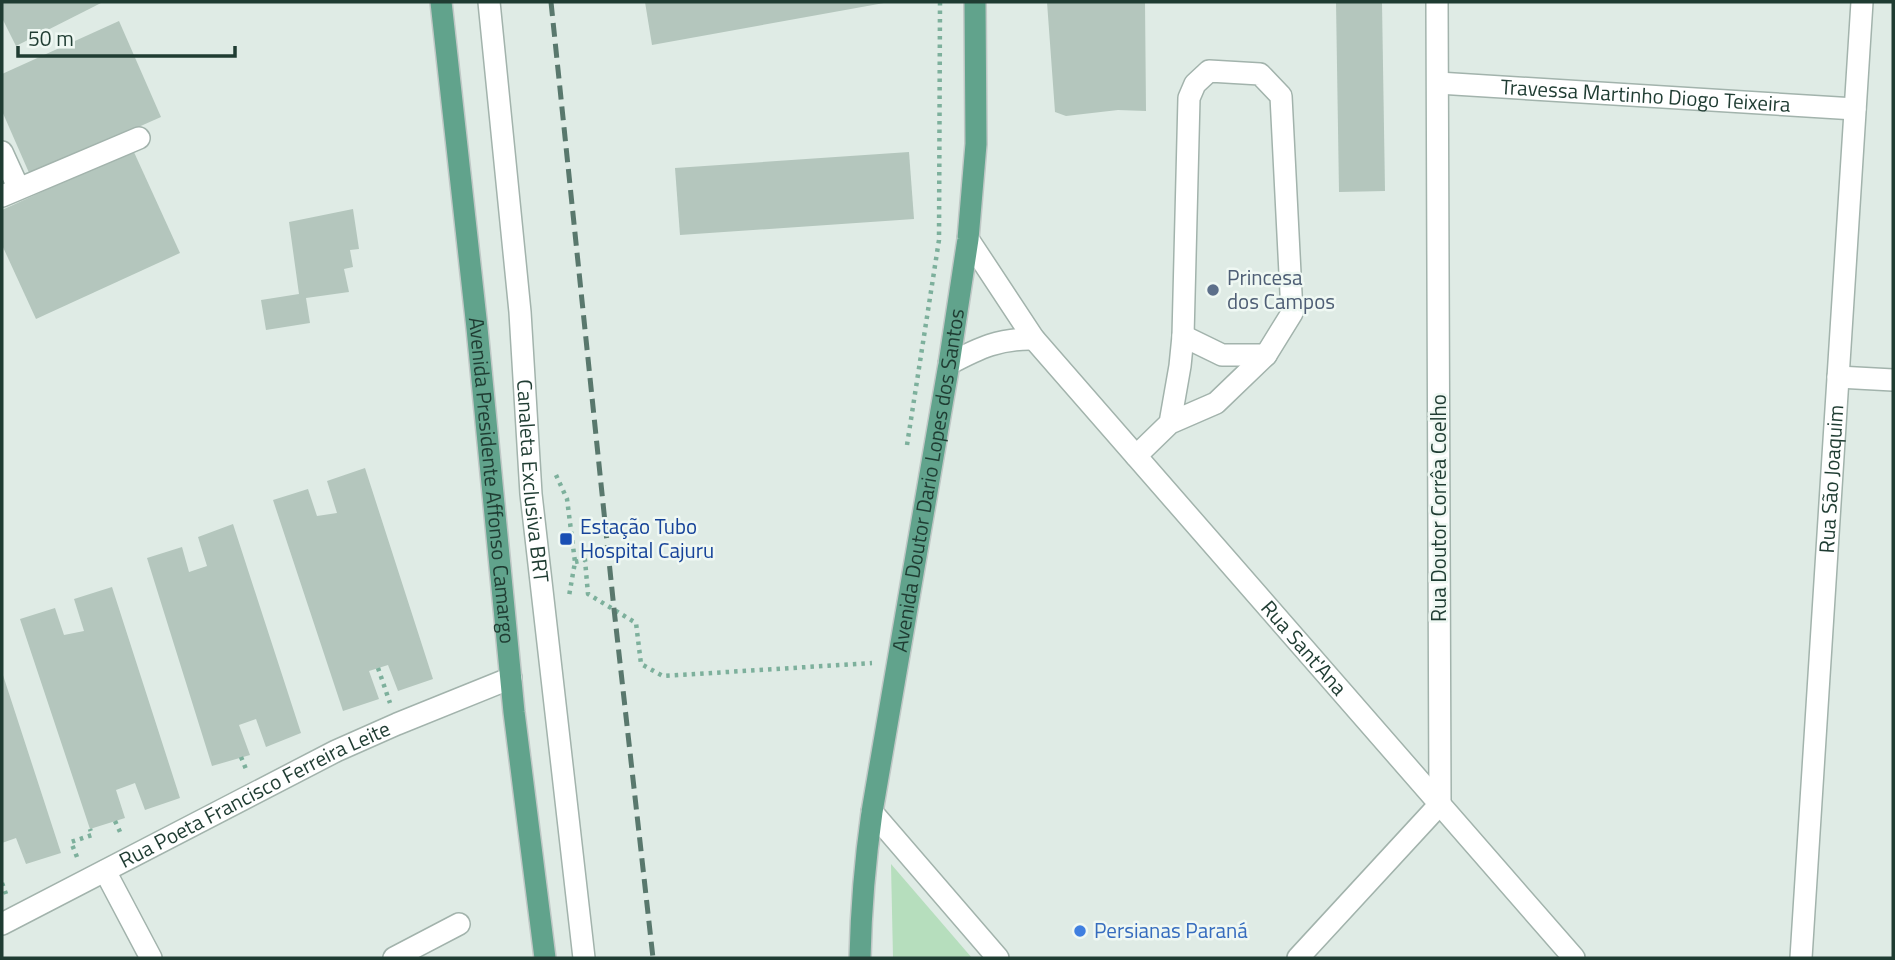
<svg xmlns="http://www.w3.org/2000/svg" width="1895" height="960" viewBox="0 0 1895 960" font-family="'Titillium Web',sans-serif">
  <rect width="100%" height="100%" fill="#dfebe5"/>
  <!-- green -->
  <polygon fill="#b6debd" points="891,864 972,958 893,958"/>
  <!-- building -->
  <g fill="#b4c6bd">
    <polygon points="2,2 103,2 16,46 2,18"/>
    <polygon points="645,2 884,2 884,3 652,45"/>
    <polygon points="1047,2 1145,2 1146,111 1118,110 1066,116 1055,112"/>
    <polygon points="1336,2 1382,3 1385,191 1339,192"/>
    <polygon points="119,21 161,117 30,175 2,111 2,74"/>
    <polygon points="133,150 180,253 36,319 2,245 2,210"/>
    <polygon points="909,152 914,219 680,235 675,168"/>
    <polygon points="353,209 359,249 350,250 353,267 344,269 349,292 306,298 310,323 266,330 261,300 299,294 289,222"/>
    <polygon points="365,468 433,679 398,691 388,665 369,671 379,699 343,711 273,500 308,489 317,516 337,513 327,481"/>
    <polygon points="233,524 301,733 266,747 256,719 239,725 250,755 212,766 147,558 182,547 189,572 207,566 198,537"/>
    <polygon points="112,587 180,798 145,810 135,783 116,790 125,818 90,829 20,619 55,608 64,635 84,631 74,599"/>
    <polygon points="2,672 61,853 26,864 16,838 2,843"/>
  </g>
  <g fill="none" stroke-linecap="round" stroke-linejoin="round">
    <!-- minor casing -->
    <g stroke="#a2b3ac" stroke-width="24">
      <g id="minor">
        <path id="s1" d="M489 2 520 312 531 494 584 958"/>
        <path id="s2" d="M1438 83 1855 109"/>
        <polyline points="2,152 18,187"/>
        <polyline points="2,196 139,138"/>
        <path id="s3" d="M968 239 1034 339 1574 958"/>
        <polyline points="1183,336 1222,355 1266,355"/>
        <path d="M949 364C979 348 1000 338 1034 339"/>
        <polyline points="1838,377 1893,380"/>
        <polyline points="1136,456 1170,423 1216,403 1266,355 1292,313 1281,96 1260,74 1209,71 1195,84 1189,98 1183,336 1180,366 1170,423"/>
        <polyline points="872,812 998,958"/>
        <polyline points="105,871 151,958"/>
        <path id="s4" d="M2 924 336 751 397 724 511 678"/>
        <polyline points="394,958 459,924"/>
        <polyline points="1298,958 1440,804 1437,2"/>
        <path id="s5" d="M1801 958 1862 2"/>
      </g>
    </g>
    <!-- major casing -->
    <g stroke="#c0c8c6" stroke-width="24">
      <g id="major">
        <path id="s6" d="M441 2 477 328 514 712 545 958"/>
        <path id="s7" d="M860 958C861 909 865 861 872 812L949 364 968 239 976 144 975 2"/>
      </g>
    </g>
    <!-- path -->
    <g stroke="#7db09c" stroke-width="4.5" stroke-dasharray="3.5 5" stroke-linecap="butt">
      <polyline points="907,445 939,240 940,2"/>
      <polyline points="556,475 567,499 575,562 569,596"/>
      <polyline points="575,562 585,560 588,594 636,623 641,664 663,676 872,663"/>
      <polyline points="378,668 390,703"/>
      <polyline points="241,757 246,769"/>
      <polyline points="115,821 121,834"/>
      <polyline points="77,857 71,842 92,835 90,829"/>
      <polyline points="2,883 6,894"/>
    </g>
    <!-- minor -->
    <use href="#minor" stroke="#fff" stroke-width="21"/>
    <!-- major -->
    <use href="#major" stroke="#61a38c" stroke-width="21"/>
    <!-- rail -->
    <polyline stroke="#59786d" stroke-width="5" stroke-dasharray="14 7" stroke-linecap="butt" points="551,2 614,609 653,958"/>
  </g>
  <!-- markers -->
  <circle fill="#5c6f8a" stroke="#eff8f3" stroke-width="2.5" cx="1213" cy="290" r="7"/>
  <rect fill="#1a4fb4" stroke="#eff8f3" stroke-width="2.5" x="559" y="532" width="14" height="14" rx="3.5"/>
  <circle fill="#3f7fe0" stroke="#eff8f3" stroke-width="2.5" cx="1080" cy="931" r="7"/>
  <g text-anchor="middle" stroke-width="5" stroke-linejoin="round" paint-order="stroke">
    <!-- street labels -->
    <g font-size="21" fill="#1f3c32" stroke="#eff8f3">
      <text dy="7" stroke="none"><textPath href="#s2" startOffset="208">Travessa Martinho Diogo Teixeira</textPath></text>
      <text dy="7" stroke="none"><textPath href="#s6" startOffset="481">Avenida Presidente Affonso Camargo</textPath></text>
      <text dy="7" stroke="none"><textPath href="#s1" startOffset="481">Canaleta Exclusiva BRT</textPath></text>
      <text dy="7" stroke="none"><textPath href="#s5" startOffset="480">Rua São Joaquim</textPath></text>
      <text dy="7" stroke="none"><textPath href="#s7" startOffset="483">Avenida Doutor Dario Lopes dos Santos</textPath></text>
      <text transform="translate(1439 508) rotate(-90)" y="7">Rua Doutor Corrêa Coelho</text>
      <text dy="7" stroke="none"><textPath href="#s3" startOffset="530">Rua Sant'Ana</textPath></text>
      <text dy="7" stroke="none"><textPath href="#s4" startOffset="284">Rua Poeta Francisco Ferreira Leite</textPath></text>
    </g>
    <!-- service labels -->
    <g font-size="21" fill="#4e5e75" stroke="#eff8f3" text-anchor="start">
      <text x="1227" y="285">Princesa<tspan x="1227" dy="24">dos Campos</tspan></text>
    </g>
    <!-- transit labels -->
    <g font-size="21" fill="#164399" stroke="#eff8f3" text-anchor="start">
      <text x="580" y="534">Estação Tubo<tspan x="580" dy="24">Hospital Cajuru</tspan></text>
    </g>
    <!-- shop labels -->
    <g font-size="21" fill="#366cbe" stroke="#eff8f3" text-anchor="start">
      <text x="1094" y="938">Persianas Paraná</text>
    </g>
  </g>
  <!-- border -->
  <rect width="1895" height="960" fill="none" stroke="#1f3c32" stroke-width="7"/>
  <!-- scale -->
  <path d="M18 46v10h217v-10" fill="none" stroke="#1f3c32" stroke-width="3.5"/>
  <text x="28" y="46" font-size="21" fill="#1f3c32" stroke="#eff8f3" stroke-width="5" paint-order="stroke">50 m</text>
</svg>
